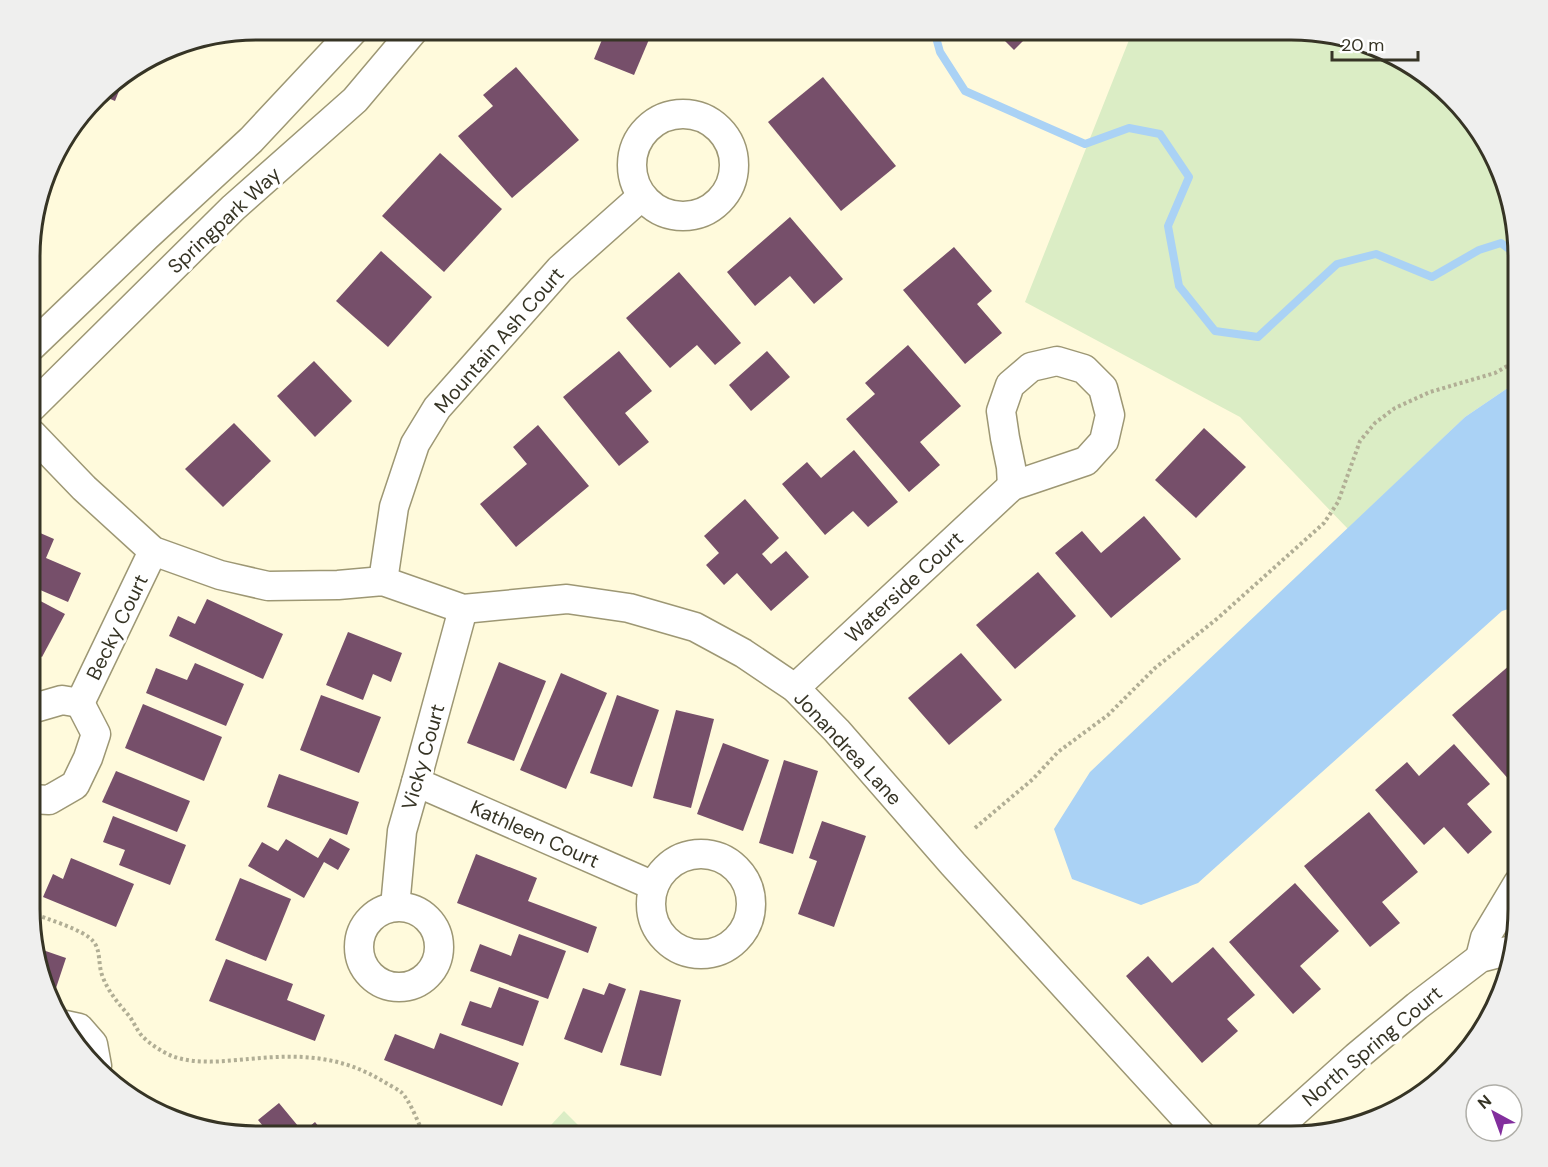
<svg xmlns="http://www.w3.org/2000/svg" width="1548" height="1167" viewBox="0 0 1548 1167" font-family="'DM Sans',sans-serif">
  <rect width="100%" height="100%" fill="#fffadc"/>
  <!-- green -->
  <g fill="#dbedc5">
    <polygon points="1133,30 1305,30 1377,47 1440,86 1495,157 1518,257 1518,381 1465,417 1348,529 1240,417 1025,302"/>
    <polygon points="564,1111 590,1137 540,1137"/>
  </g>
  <!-- water -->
  <polygon fill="#aad2f5" points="1518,381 1518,606 1502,611 1198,883 1141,905 1072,879 1054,829 1090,772 1465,417"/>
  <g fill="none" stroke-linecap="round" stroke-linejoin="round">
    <!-- stream -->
    <polyline stroke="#aad2f5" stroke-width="8" points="934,30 940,52 965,91 1085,144 1129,128 1160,134 1189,177 1168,226 1179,286 1215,331 1258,337 1337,264 1376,254 1432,277 1479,250 1501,243 1517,255"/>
  </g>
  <!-- building -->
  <g fill="#764f6a">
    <polygon points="606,30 653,30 634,75 594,59"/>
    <polygon points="994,30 1034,30 1014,50"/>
    <polygon points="516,67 579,140 512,198 458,136 493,106 483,95"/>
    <polygon points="125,76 115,101 101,95 108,86"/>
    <polygon points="823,77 896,166 841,211 768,122"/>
    <polygon points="440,153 502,209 444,272 382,216"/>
    <polygon points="790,217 843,279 814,304 790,276 755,306 727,272"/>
    <polygon points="954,247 992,291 977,304 1002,333 965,364 903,290"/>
    <polygon points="381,251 432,297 388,347 336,301"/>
    <polygon points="679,272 741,343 715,365 697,345 670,368 626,318"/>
    <polygon points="908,345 961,406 920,442 940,465 909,492 846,419 875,394 865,383"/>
    <polygon points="619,351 652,391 625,413 649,442 619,466 563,397"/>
    <polygon points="767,351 790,377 751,411 729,385"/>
    <polygon points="314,361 352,401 315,437 277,396"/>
    <polygon points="234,423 271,461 223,507 185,469"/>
    <polygon points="538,425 589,486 516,547 480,504 527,464 513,447"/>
    <polygon points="1204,428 1246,467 1196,518 1155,480"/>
    <polygon points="854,450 898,502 868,527 853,511 825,535 782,484 807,462 821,478"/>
    <polygon points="745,499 779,538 762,554 771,564 786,551 809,577 771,611 737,573 724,585 706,565 719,553 704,536"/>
    <polygon points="1144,516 1181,559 1111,618 1055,553 1082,531 1101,553"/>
    <polygon points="31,529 54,539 46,558 81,573 68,602 31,586"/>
    <polygon points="1038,572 1076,616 1015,669 976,625"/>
    <polygon points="31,596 65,614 42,657 31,651"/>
    <polygon points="207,599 283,634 263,679 169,636 178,616 195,624"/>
    <polygon points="348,632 402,653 391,682 373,674 363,700 326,685"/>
    <polygon points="961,653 1002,700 949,745 908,698"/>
    <polygon points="1518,658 1518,790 1452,715"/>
    <polygon points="499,662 546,681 514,761 467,743"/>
    <polygon points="195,663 244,684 226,726 146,693 156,668 187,680"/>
    <polygon points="561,673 607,693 566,789 520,770"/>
    <polygon points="321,695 381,717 359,773 300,750"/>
    <polygon points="617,695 659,710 632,787 590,773"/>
    <polygon points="143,704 222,737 204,781 125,748"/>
    <polygon points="676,710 714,719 691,808 653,798"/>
    <polygon points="723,743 769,760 743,831 697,814"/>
    <polygon points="1454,744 1490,784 1467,804 1492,832 1468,854 1444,827 1424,845 1375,790 1407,762 1419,776"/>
    <polygon points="784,760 818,771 793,854 759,843"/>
    <polygon points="116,771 190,801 177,832 102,802"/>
    <polygon points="279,774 359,802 347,835 267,807"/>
    <polygon points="1369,812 1418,872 1382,902 1400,923 1370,947 1304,866"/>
    <polygon points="113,816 186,845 170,885 119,865 125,850 103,842"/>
    <polygon points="822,821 866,836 834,927 798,914 817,861 809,858"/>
    <polygon points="330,838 350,849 338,870 324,862 304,898 248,866 262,842 278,851 286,839 318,858"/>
    <polygon points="476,854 537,878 528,901 597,927 588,953 457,903"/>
    <polygon points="71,858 134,884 116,927 43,897 53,874 63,879"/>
    <polygon points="240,878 291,899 266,961 215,940"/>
    <polygon points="1295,883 1339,931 1300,966 1321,989 1293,1014 1229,942"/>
    <polygon points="519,934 566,951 548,999 470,971 480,944 511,956"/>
    <polygon points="1213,947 1255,995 1227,1019 1238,1031 1202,1063 1126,976 1148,956 1172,983"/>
    <polygon points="37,948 66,958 54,994 49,992"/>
    <polygon points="226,959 293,984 287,1000 325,1015 315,1041 209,1001"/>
    <polygon points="609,983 626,989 602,1053 564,1039 583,988 604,995"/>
    <polygon points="499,987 539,1001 523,1046 461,1025 470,1001 491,1008"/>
    <polygon points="640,990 681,1000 661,1076 620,1065"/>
    <polygon points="440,1033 519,1063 502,1106 384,1060 395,1034 434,1049"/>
    <polygon points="279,1103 303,1132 315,1122 327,1137 272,1137 258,1120"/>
  </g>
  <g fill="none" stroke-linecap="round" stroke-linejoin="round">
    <!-- minor casing -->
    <g stroke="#9d9774" stroke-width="31">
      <g id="minor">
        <circle cx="683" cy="165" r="51"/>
        <polyline points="32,346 147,236 251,140 354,30"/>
        <polygon points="1057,361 1084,369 1103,388 1110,415 1104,441 1086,461 1012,486 1011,467 1005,438 1001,411 1010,385 1031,367"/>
        <polyline points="32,407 233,208 355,100 414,30"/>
        <polyline points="32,434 84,488 153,551 220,575 268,586 338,585 383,581 463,609 567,599 629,608 695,627 743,653 795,688 837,731 953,864 1203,1137"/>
        <polyline points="383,581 394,507 415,444 437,408 560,269 641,197"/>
        <polyline points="795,688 1012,486"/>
        <polyline points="80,703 153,551"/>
        <polyline points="31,709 62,700 80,703"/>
        <polyline points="416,782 654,886"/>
        <polyline points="31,799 49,800 75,785 88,758 96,734 80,703"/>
        <circle cx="701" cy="904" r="50"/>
        <circle cx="399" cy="947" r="40"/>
        <polyline points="395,907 402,831 416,782 463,609"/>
        <polyline points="1480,958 1485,938 1518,883"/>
        <polyline points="65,1025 79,1028 93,1044 97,1066"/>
        <polyline points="1267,1137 1356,1057 1417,1006 1480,958 1511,950"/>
      </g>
    </g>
    <!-- path -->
    <g stroke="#b1ae95" stroke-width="4" stroke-dasharray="3 3" stroke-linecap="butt">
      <polyline points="975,828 1033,779 1058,752 1108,715 1155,668 1218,618 1324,523 1338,502 1360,441 1375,423 1395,408 1430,392 1495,373 1518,360"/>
      <path d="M31 913C45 918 84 930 93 941 101 950 98 964 102 975 108 992 119 1004 130 1017 134 1023 137 1030 142 1036 150 1044 162 1052 172 1056 196 1065 225 1061 249 1059 300 1054 341 1055 386 1083 391 1086 397 1089 401 1092 410 1100 419 1125 425 1137"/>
    </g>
    <!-- minor -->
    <use href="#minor" stroke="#fff" stroke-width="28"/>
  </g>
  <g text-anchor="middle" stroke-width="6" stroke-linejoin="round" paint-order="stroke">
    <!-- street labels -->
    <g font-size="20" fill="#363425" stroke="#fff">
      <text transform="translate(224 220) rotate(-43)" y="7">Springpark Way</text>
      <text transform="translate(499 340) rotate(-49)" y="7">Mountain Ash Court</text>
      <text transform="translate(904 587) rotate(-43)" y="7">Waterside Court</text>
      <text transform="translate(117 627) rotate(-64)" y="7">Becky Court</text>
      <text transform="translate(848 748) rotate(47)" y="7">Jonandrea Lane</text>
      <text transform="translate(423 757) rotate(-74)" y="7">Vicky Court</text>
      <text transform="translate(535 834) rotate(24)" y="7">Kathleen Court</text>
      <text transform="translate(1372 1046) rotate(-40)" y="7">North Spring Court</text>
    </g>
  </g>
  <!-- crop -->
  <path d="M0 0H1548V1167H0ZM257 40H1291A217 217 0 0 1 1508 257V909A217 217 0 0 1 1291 1126H257A217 217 0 0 1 40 909V257A217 217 0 0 1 257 40Z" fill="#efefee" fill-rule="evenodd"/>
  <path fill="none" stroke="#363425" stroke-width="3" d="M257 40H1291A217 217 0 0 1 1508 257V909A217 217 0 0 1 1291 1126H257A217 217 0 0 1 40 909V257A217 217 0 0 1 257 40Z"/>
  <!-- north arrow -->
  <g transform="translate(1494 1113) rotate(319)"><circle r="28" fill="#ffffff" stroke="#afaea8" stroke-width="1.5"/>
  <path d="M0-4.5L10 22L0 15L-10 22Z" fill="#822e9d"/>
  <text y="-9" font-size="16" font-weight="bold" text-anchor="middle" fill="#363425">N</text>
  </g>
  <!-- scale -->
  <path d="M1332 51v9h86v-9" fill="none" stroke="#363425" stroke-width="3"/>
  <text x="1341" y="51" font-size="18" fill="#363425" stroke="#ffffff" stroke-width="4.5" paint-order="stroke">20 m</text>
</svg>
